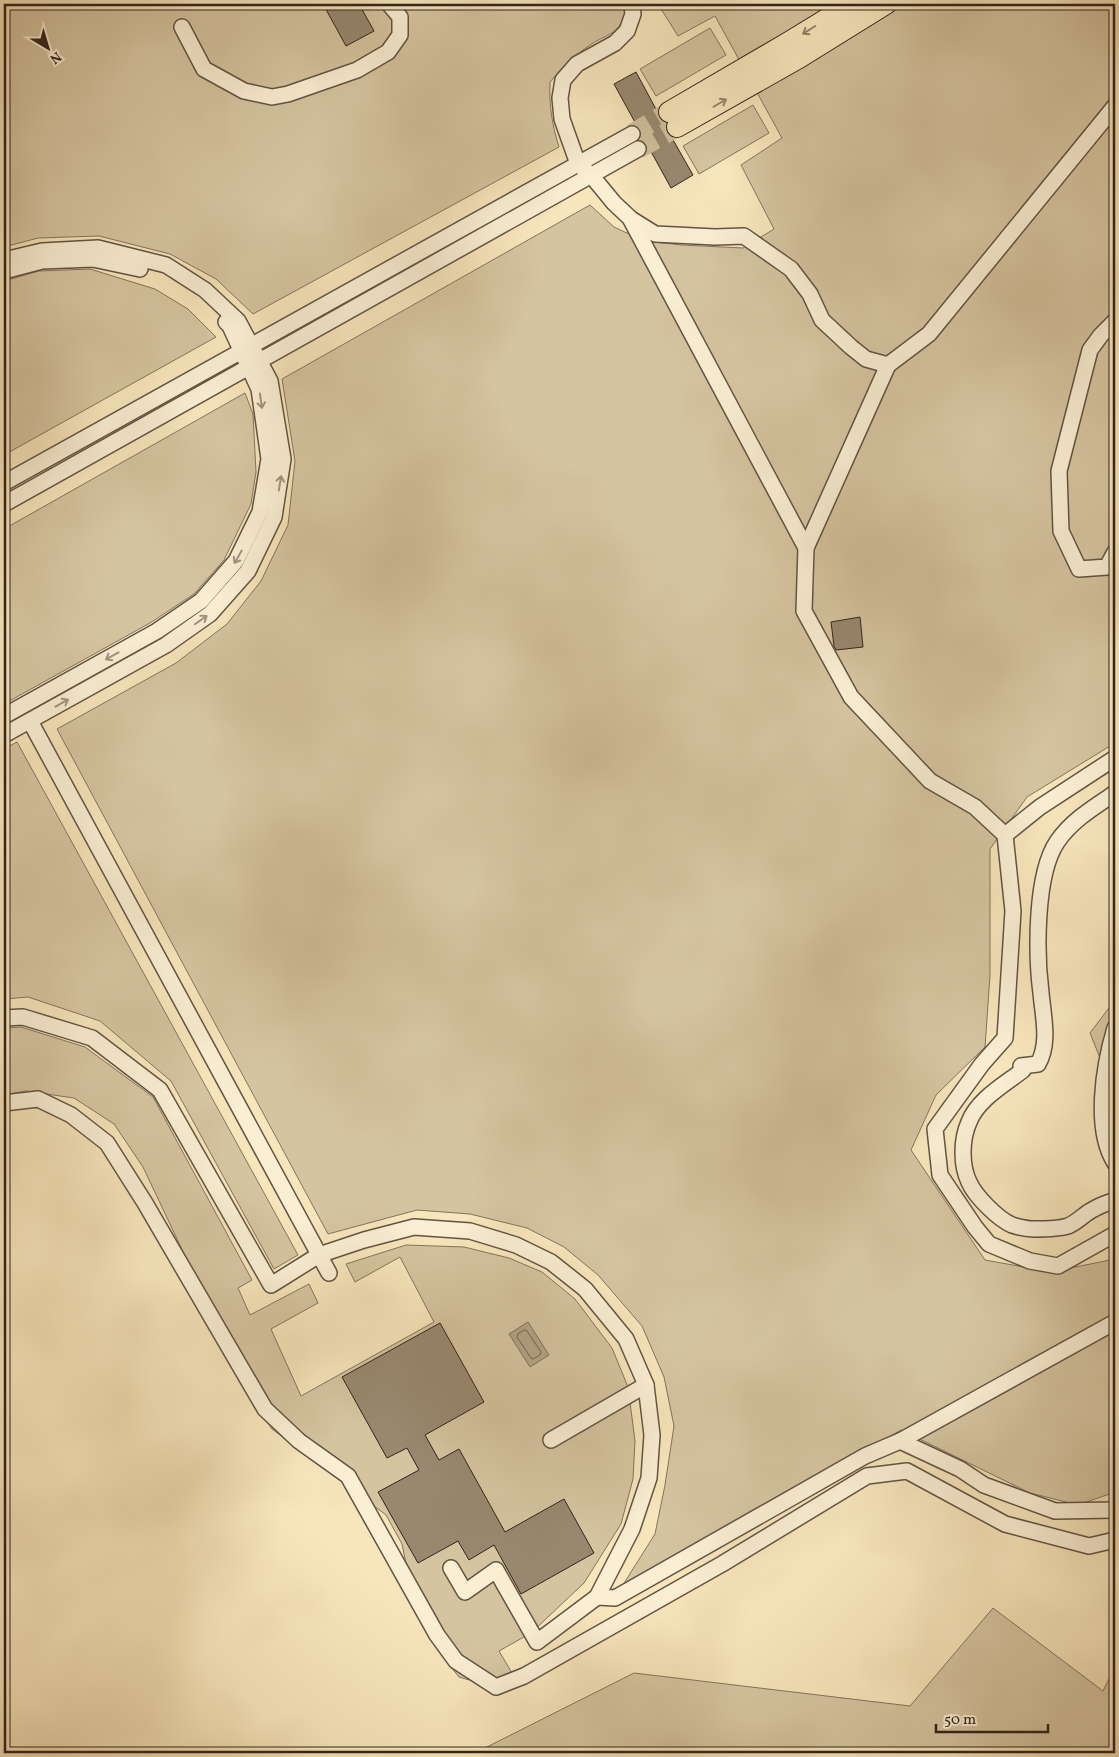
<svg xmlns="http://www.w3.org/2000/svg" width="1119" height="1757" viewBox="0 0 1119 1757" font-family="Vollkorn,serif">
  <rect width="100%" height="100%" fill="#f7e5bb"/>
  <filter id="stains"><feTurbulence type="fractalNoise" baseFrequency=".004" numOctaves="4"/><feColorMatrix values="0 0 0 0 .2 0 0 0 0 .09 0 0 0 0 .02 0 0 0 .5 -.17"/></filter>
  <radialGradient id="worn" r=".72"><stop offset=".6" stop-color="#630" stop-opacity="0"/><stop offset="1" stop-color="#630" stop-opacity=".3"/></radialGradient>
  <!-- green -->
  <g fill="#d5c4a0" stroke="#83745e">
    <path d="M4 4H621L627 13C615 37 610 32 590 45 575 55 562 68 550 82 549 105 552 125 559 147L253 314 216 279 170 254 99 236 38 238 4 247Z"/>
    <polygon points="658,4 1115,4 1115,743 1027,797 990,849 990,975 985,1047 936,1095 911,1150 985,1260 1051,1272 1110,1260 1115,1257 1115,1492 1078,1505 1030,1493 901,1430 621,1588 655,1534 665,1485 674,1426 664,1377 642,1326 598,1275 564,1247 527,1228 470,1214 417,1210 328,1234 57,729 176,663 227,624 261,581 288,525 295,461 282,379 590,205 614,227 644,241 682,245 743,248 774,229 741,165 782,138 715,16 678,36"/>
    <polygon points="710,28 726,55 656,96 640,69"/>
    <polygon points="753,105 769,133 699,174 683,146"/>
    <polygon points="90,269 155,289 188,309 216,337 4,455 4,281 39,271"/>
    <polygon points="245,393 253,414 256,472 251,504 224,560 194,594 150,623 4,704 4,529"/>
    <polygon points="17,742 298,1255 274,1269 171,1081 100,1021 28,997 4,999 4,749"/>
    <polygon points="1115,1000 1115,1095 1090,1033"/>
    <polygon points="21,1027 85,1047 153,1097 252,1280 238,1288 250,1315 309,1284 318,1303 271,1329 301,1396 434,1322 400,1257 355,1282 346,1264 406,1245 464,1247 509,1258 542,1272 575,1299 612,1348 628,1387 635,1441 633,1479 621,1524 584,1583 531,1633 499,1651 512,1673 483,1684 459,1677 440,1653 416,1613 402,1544 386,1515 272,1429 256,1406 143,1167 114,1124 74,1098 26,1091 4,1095 4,1028"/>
    <polygon points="993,1608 1103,1691 1115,1667 1115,1753 475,1753 634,1673 910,1706"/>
  </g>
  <!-- water -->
  <polygon fill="#b4a385" stroke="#80705b" points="528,1322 549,1355 530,1367 509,1334"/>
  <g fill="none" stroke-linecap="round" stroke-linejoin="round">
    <!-- shore -->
    <polygon stroke="#726450" stroke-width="1" points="525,1330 527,1331 541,1352 540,1355 533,1359 531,1358 517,1337 518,1334"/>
  </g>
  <!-- building -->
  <g fill="#98886f" stroke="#31241c">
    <polygon points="323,4 340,4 342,9 351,4 359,4 374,31 346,46"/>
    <polygon points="636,72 657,111 659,118 665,125 666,132 672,138 693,175 671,188 614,84"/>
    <polygon points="860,617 863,647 836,650 834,646 831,622"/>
    <polygon points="440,1323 484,1402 425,1435 439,1460 459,1449 505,1532 564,1499 594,1553 521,1594 494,1545 469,1560 458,1541 418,1563 378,1492 419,1470 407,1448 387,1458 342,1377"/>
  </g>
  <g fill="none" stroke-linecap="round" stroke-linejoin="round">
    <!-- major-tunnel -->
    <g stroke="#cfbe9b" stroke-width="20" stroke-dasharray="20 10" stroke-linecap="butt">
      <polyline points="632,134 669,112"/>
      <polyline points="638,149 677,127"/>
    </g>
    <!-- minor casing -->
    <g stroke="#625444" stroke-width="18">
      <g id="minor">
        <polyline points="632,4 633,14 627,31 615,43 577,64 563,80 560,98 562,119 578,164 591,175 614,203 631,219 655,234 715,237 744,236 791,269 810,294 822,320 851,347 866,359 888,365 929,334 1115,106"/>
        <polyline points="182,27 204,69 244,91 272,97 288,94 357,70 388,52 400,35 400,17 389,4"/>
        <polyline points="631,220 806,548"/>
        <polyline points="4,260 42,251 98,248 166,265 205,290 238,321 270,381 283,459 274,517 248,571 210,614 166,645 4,735"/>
        <polyline points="4,271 42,261 93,259 140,269"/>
        <polyline points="1115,321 1101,335 1090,350 1059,471 1061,531 1079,569 1107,567 1115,552"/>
        <polyline points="888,365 806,548 804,611 851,697 930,781 975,807 1005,835"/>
        <polyline points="4,483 632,134"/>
        <polyline points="4,504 638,149"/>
        <polyline points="4,716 157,631 201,601 236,561 260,512 269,459 259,389 230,326 226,322"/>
        <polyline points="30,721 329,1273"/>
        <polyline points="1115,758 1040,807 1005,835 1013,911 1005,1038 982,1064 935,1129 940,1175 975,1227 989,1244 1030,1261 1058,1266 1115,1234"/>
        <path d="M1115 793C1094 807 1071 821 1057 842 1035 875 1036 954 1041 993 1043 1016 1050 1043 1038 1064L1021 1066 1023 1070C1004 1085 978 1099 969 1122 961 1140 961 1165 969 1182 975 1196 998 1219 1012 1225 1018 1227 1028 1229 1034 1229 1044 1229 1059 1229 1068 1226 1078 1222 1085 1213 1094 1209 1101 1205 1108 1203 1115 1200"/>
        <polyline points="4,1018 23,1017 92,1038 160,1090 271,1285 319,1255 364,1240 414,1227 470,1231 516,1245 551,1262 585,1289 626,1339 646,1385 652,1435 649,1478 632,1529 597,1597 537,1642 496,1570 465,1592 451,1568"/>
        <path d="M1115 1028C1104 1065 1093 1129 1115 1163"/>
        <polyline points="4,1103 38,1099 71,1115 107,1143 145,1203 265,1409 299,1441 348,1476 437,1635 456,1661 496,1687 524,1676 722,1564 867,1476 907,1471 1005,1524 1089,1546 1115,1540"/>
        <polyline points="551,1440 646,1385"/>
        <polyline points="900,1441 1115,1322"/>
        <polyline points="597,1597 615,1598 865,1456 900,1441 960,1469 984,1485 1055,1511 1115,1510"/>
      </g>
    </g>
    <!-- major casing -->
    <g stroke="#31241c" stroke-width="22">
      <g id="major">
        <polyline points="669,112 789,42 851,4"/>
        <polyline points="677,127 799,58 886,4"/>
      </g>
    </g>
    <!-- minor -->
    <use href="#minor" stroke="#faeed3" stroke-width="15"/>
    <!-- major -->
    <use href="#major" stroke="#f7e5bb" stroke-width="20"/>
  </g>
  <!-- one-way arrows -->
  <defs><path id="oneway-shaft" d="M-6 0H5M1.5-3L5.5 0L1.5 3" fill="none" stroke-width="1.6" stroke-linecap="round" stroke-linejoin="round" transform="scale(1.25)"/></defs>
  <g stroke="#94846c">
    <use href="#oneway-shaft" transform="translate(809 30) rotate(148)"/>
    <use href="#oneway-shaft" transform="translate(720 103) rotate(-30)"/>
  </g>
  <g stroke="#a09381">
    <use href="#oneway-shaft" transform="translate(261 401) rotate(82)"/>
    <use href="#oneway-shaft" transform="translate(280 483) rotate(-81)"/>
    <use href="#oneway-shaft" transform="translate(238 557) rotate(120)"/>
    <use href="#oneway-shaft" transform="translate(201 620) rotate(-35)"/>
    <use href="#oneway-shaft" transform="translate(112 656) rotate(151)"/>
    <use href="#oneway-shaft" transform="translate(62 703) rotate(-29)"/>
  </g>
  <!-- margin -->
  <rect width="1119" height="1757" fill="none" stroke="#f7e5bb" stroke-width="20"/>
  <rect x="5" y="5" width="1109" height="1747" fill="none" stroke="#31241c" stroke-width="2.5"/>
  <rect x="10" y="10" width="1099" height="1737" fill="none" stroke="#31241c"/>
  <!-- north arrow -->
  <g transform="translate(48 48) rotate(142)" stroke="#faeed3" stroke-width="4" paint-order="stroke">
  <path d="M0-4L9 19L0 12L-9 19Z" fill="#31241c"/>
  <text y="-8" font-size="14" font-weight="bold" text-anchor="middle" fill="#31241c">N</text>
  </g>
  <!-- scale -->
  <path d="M936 1724v8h112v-8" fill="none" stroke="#31241c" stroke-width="2.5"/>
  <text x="944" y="1724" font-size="15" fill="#31241c" stroke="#faeed3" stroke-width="4" paint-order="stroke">50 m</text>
  <rect width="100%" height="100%" filter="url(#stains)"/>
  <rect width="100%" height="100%" fill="url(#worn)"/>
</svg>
